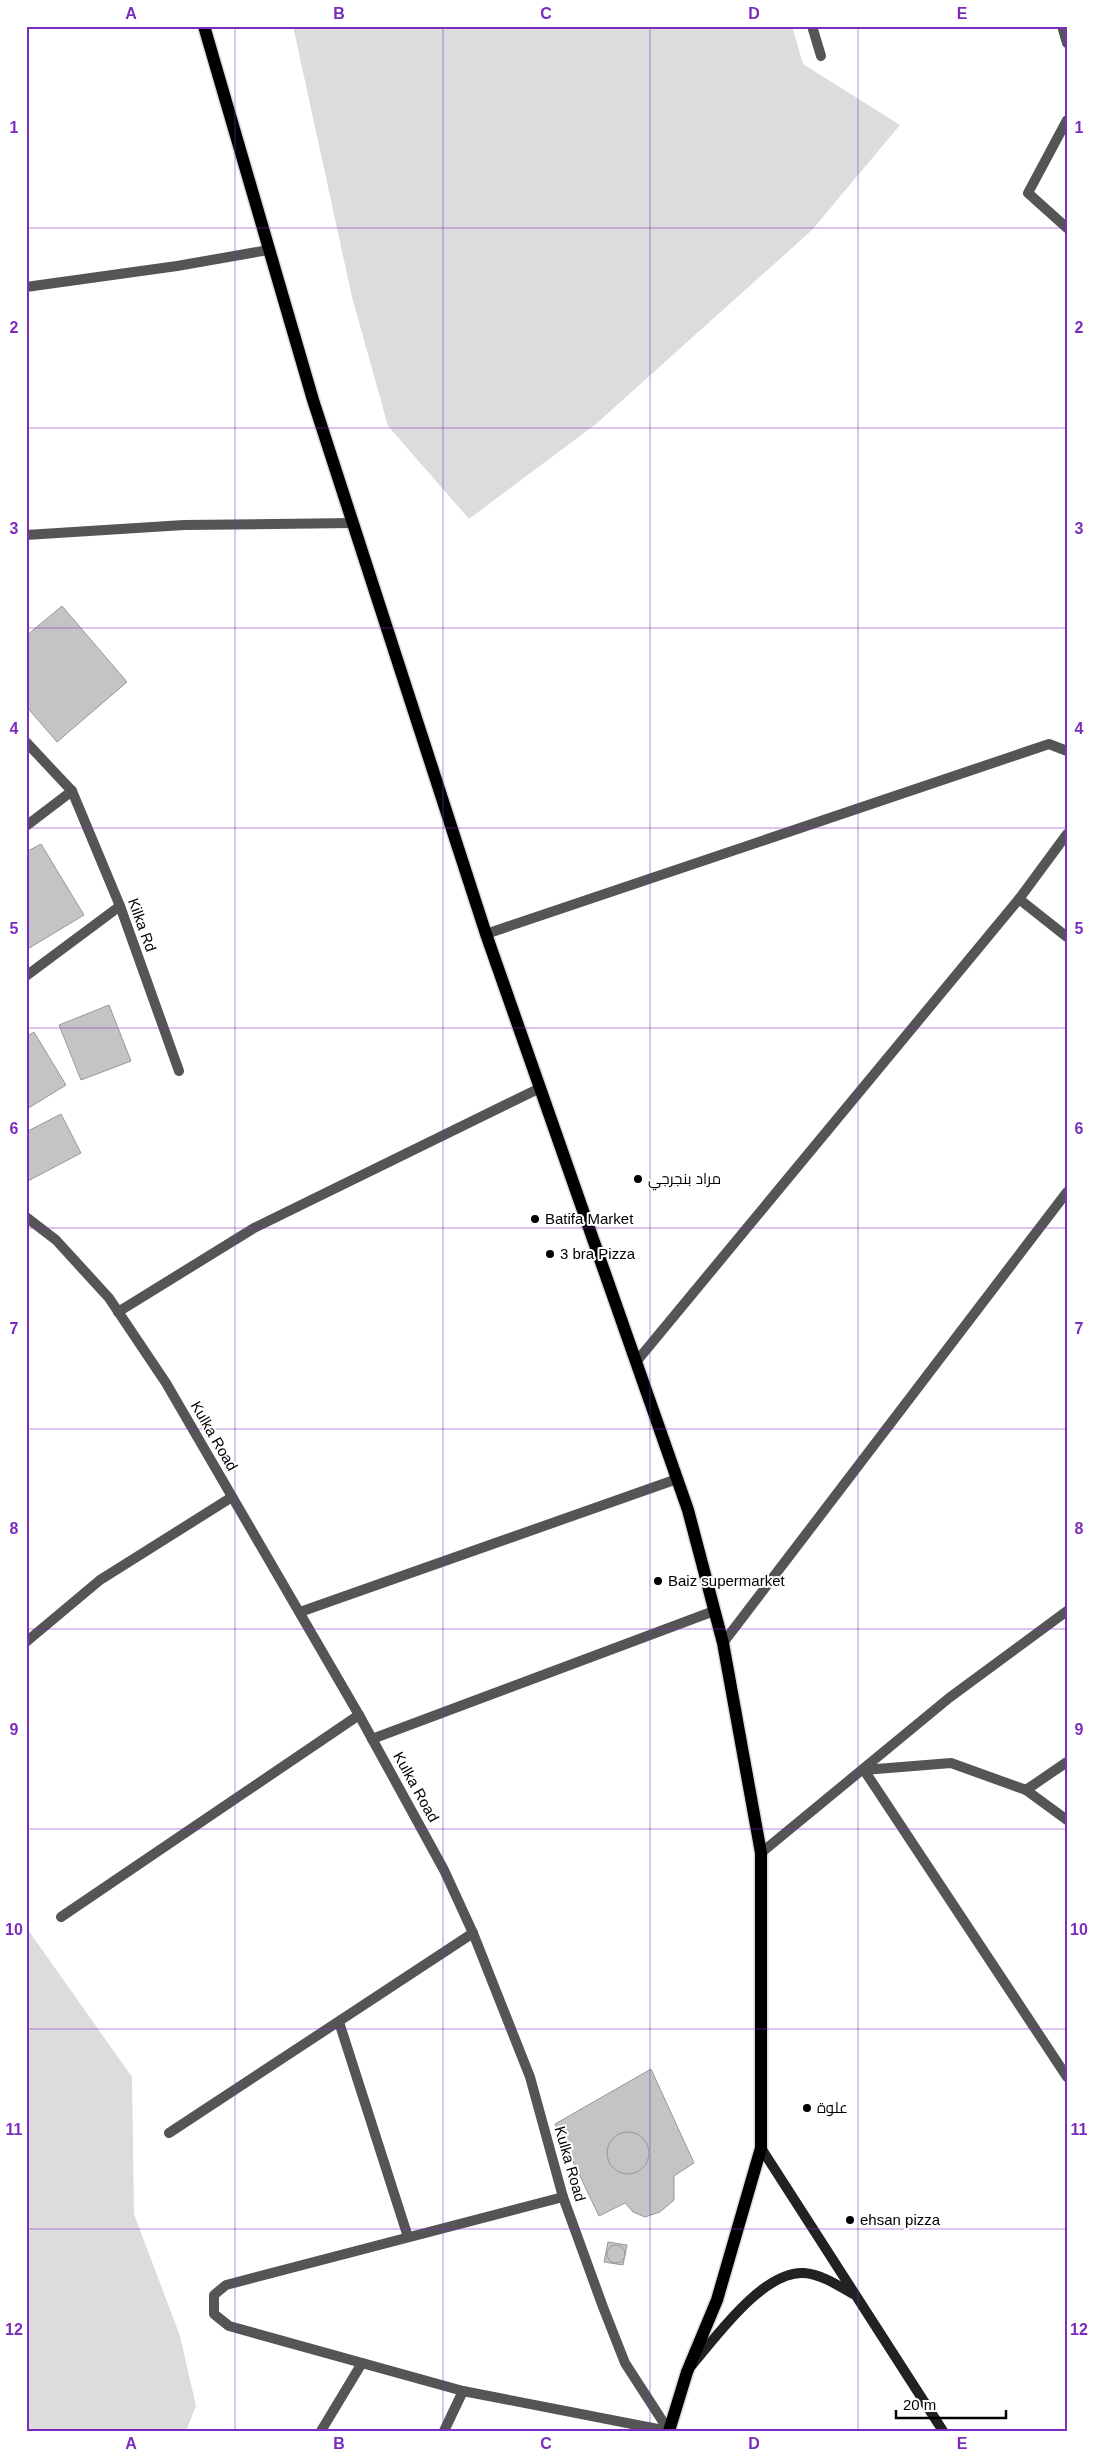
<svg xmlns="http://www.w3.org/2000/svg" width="1093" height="2457" viewBox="0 0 1093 2457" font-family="Arial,Cairo,sans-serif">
  <rect width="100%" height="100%" fill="#fff"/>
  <!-- green -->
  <g fill="#dcdcdc">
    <polygon points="293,26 792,26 803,64 900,125 812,230 596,424 469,519 388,426 352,297"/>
    <polygon points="26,1927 132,2077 134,2214 180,2336 196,2406 186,2431 26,2431"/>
  </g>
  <!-- building -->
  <g fill="#c4c4c4" stroke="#999">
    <polygon points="62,606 127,682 57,742 26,706 26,636"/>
    <polygon points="41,844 84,915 26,950 26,852"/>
    <polygon points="109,1005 131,1061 81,1080 59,1025"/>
    <polygon points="34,1032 66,1085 27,1109 26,1037"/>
    <polygon points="61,1114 81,1153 28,1181 26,1132"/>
    <polygon points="651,2069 694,2163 674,2176 674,2200 660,2212 645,2217 633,2212 625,2203 599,2216 555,2124"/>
    <circle cx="628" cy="2153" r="21"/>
    <polygon points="608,2242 627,2245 623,2265 604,2262"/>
    <circle cx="616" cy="2254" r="9"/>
  </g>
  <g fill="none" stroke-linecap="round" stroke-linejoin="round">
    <!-- primary casing -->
    <g stroke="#dbdbdb" stroke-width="15">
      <polyline id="primary" points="204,26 313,400 486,934 688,1510 723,1643 761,1853 761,2148 717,2300 687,2372 669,2431"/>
    </g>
    <!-- lane -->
    <g stroke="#555" stroke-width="10">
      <polyline points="812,26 821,56"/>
      <polyline points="1067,120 1028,193 1067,228"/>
    </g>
    <!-- street -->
    <g stroke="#555" stroke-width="10">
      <polyline points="1062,26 1067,43"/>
      <polyline points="26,287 177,266 268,250"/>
      <polyline points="26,535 184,525 353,523"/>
      <polyline points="26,742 72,791 120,906 179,1071"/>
      <polyline points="26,826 72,791"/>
      <polyline points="1019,899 1067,937"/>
      <polyline points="486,934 1049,744 1067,751"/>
      <polyline points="26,976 120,906"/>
      <polyline points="26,1217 56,1240 109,1298 166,1383 359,1715 444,1870 473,1933 530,2077 563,2197 603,2307 625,2363 669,2431"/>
      <polyline points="118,1312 254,1228 540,1088"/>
      <polyline points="636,1362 1019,899 1067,834"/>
      <polyline points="300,1612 677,1479"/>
      <polyline points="26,1642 100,1580 232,1497"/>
      <polyline points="723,1643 1067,1192"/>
      <polyline points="372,1739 714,1611"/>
      <polyline points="864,1770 1067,2077"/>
      <polyline points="864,1770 951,1763 1026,1790 1067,1820"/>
      <polyline points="1026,1790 1067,1762"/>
      <polyline points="761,1853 949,1698 1067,1611"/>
      <polyline points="61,1917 359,1715"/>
      <polyline points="339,2022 408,2237"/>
      <polyline points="169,2133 473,1933"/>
      <polyline points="563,2197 226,2285 214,2295 214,2314 229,2326 463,2391 668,2431"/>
      <polyline points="321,2431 362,2363"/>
      <polyline points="444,2431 463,2391"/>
    </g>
    <!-- secondary -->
    <g stroke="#222" stroke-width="10">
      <polyline points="761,2148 943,2431"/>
      <path d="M692 2365C716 2337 764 2270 804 2273 821 2274 839 2286 853 2294"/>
    </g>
    <!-- primary -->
    <use href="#primary" stroke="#000" stroke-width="12"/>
  </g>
  <!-- grid -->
  <path fill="none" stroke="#7b2cbf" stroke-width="1" stroke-opacity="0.55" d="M235 26V2431M443 26V2431M650 26V2431M858 26V2431M26 228H1067M26 428H1067M26 628H1067M26 828H1067M26 1028H1067M26 1228H1067M26 1429H1067M26 1629H1067M26 1829H1067M26 2029H1067M26 2229H1067"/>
  <!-- markers -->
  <g fill="#000" stroke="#fff" stroke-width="2">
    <circle cx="638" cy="1179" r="5"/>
    <circle cx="535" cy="1219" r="5"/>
    <circle cx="550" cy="1254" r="5"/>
    <circle cx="658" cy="1581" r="5"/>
    <circle cx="807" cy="2108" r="5"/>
    <circle cx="850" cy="2220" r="5"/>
  </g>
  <g text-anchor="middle" stroke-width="4" stroke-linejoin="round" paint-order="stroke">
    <!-- street labels -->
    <g font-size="15" fill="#000" stroke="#fff">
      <text transform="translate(142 925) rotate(70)" y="5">Kilka Rd</text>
      <text transform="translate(214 1436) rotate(60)" y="5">Kulka Road</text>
      <text transform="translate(416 1787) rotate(61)" y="5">Kulka Road</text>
      <text transform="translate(570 2164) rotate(74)" y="5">Kulka Road</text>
    </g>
    <!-- poi labels -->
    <g font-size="15" fill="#000" stroke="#fff" text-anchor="start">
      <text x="648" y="1184">مراد بنجرجي</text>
      <text x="545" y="1224">Batifa Market</text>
      <text x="560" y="1259">3 bra Pizza</text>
      <text x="668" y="1586">Baiz supermarket</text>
      <text x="817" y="2113">علوة</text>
      <text x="860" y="2225">ehsan pizza</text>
    </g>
  </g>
  <!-- border -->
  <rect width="1093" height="2457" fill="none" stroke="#ffffff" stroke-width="55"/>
  <!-- scale -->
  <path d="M896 2410v8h110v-8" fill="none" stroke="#000000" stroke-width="2.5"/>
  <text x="903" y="2410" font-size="15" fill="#000000" stroke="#ffffff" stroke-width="4" paint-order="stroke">20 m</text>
  <rect x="28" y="28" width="1038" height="2402" fill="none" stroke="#7b2cbf" stroke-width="2"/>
  <g font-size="16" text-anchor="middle" font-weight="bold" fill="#7b2cbf">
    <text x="131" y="19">A</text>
    <text x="339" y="19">B</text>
    <text x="546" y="19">C</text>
    <text x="754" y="19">D</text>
    <text x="962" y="19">E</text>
    <text x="14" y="133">1</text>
    <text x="1079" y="133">1</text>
    <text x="14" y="333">2</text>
    <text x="1079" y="333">2</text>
    <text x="14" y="534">3</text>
    <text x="1079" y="534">3</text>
    <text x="14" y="734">4</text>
    <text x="1079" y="734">4</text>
    <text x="14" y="934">5</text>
    <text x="1079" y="934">5</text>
    <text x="14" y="1134">6</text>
    <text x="1079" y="1134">6</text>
    <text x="14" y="1334">7</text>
    <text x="1079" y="1334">7</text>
    <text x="14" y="1534">8</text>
    <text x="1079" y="1534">8</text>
    <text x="14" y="1735">9</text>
    <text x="1079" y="1735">9</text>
    <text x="14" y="1935">10</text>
    <text x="1079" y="1935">10</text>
    <text x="14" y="2135">11</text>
    <text x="1079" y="2135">11</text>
    <text x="14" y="2335">12</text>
    <text x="1079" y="2335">12</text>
    <text x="131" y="2449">A</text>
    <text x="339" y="2449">B</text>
    <text x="546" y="2449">C</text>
    <text x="754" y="2449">D</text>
    <text x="962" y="2449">E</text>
  </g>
</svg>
